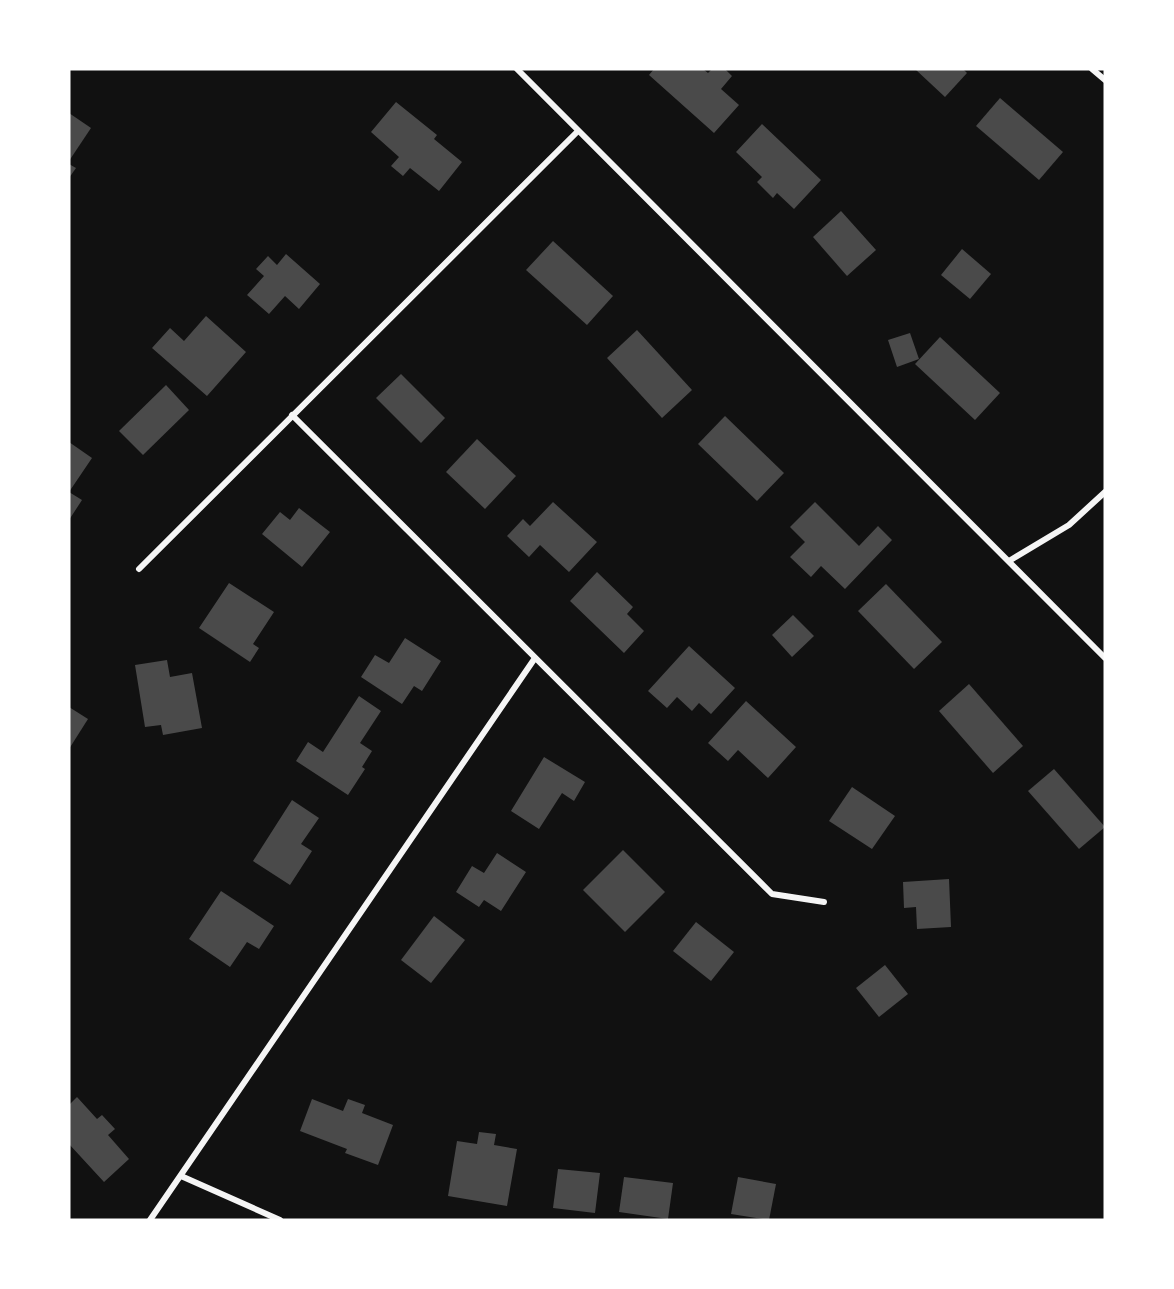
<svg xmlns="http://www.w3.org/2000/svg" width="1174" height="1289" viewBox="0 0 1174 1289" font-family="'Noto Sans',sans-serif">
  <rect width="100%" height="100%" fill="#111"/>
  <!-- building -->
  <g fill="#4a4a4a">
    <polygon points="654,69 703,69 708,73 712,69 725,69 732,76 721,89 739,105 714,133 649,75"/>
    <polygon points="915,69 963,69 967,73 945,97"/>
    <polygon points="1000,98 1063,152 1039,180 976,126"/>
    <polygon points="396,102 437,135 434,139 462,162 439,191 410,168 403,176 391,166 399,157 371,132"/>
    <polygon points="69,113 91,128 69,161"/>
    <polygon points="762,124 821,180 794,209 777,193 773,198 757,182 762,177 736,152"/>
    <polygon points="69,164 76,168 69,178"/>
    <polygon points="841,211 876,250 847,276 813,237"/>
    <polygon points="553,241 613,296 587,325 526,270"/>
    <polygon points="962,249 991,274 970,299 941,275"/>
    <polygon points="286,254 320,284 299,309 285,296 269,314 247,295 264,276 256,269 268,256 277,265"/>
    <polygon points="206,316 246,352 207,396 152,348 170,328 184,341"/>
    <polygon points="637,330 692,390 662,418 607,358"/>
    <polygon points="910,333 919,359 897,367 888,340"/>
    <polygon points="940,337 1000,393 975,420 915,364"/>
    <polygon points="401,374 445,418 421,443 376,398"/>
    <polygon points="166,385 189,410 143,455 119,431"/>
    <polygon points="725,416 784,473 757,501 698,444"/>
    <polygon points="477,439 516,476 485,509 446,472"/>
    <polygon points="69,442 92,458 69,492 82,500 69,520"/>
    <polygon points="553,502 597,542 569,572 540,545 529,557 507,536 523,519 530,526"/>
    <polygon points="815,502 859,546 878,526 892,540 845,589 821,566 811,577 790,557 805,542 790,527"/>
    <polygon points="299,508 330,532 302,567 262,534 280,512 290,520"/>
    <polygon points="597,572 633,607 627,614 644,631 624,653 570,601"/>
    <polygon points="229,583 274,612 253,644 259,648 250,662 199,628"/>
    <polygon points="886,584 942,642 914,669 858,611"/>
    <polygon points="793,615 814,636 792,657 772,635"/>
    <polygon points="405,638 441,661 422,691 414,686 402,704 361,677 375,655 389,663"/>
    <polygon points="689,646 735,688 711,714 699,703 692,711 677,697 667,708 648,691"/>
    <polygon points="167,660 170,677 192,673 202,728 163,735 161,725 145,727 135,665"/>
    <polygon points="969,684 1023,746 993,773 939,711"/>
    <polygon points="359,696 381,711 360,743 372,751 362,767 365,769 348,795 296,761 308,742 323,752"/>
    <polygon points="746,701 796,747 768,778 738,750 728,761 708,743"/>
    <polygon points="69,707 88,719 69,749"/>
    <polygon points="544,757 585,782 574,801 562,793 539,829 511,811"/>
    <polygon points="1054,769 1105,827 1079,849 1028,791"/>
    <polygon points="852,787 895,816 872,849 829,821"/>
    <polygon points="292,800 319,818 301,844 312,851 290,885 253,861"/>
    <polygon points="623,850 665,892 625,932 583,890"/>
    <polygon points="497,853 526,872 501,911 484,900 479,907 456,892 472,866 484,873"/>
    <polygon points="949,879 951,927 917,929 916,907 904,908 903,882"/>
    <polygon points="221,891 274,926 259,949 247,942 230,967 189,939"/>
    <polygon points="434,916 465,940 431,983 401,960"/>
    <polygon points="696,922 734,952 711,981 673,951"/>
    <polygon points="885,965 908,994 879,1017 856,988"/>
    <polygon points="77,1097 97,1119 102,1115 115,1129 108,1135 129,1159 104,1182 69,1144 69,1105"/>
    <polygon points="312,1099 343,1111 348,1099 365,1105 362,1113 393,1125 378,1165 345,1153 347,1149 300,1131"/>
    <polygon points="479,1132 496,1134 494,1145 517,1149 507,1206 448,1196 457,1141 477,1144"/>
    <polygon points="558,1169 600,1173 595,1213 553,1208"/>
    <polygon points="624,1177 673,1183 668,1219 619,1212"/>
    <polygon points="738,1177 776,1184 769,1220 731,1214"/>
  </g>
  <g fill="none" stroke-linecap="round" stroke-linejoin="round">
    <!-- minor -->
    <g stroke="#f5f5f5" stroke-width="6">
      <polyline points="517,69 1105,658"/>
      <polyline points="1092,69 1105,80"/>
      <polyline points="292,415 772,894 824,902"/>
      <polyline points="1009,561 1069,525 1105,492"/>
      <polyline points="139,569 578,131"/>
      <polyline points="181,1176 280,1220"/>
      <polyline points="150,1220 535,658"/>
    </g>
  </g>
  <!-- border -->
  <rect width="1174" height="1289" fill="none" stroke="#ffffff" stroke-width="141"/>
</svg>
